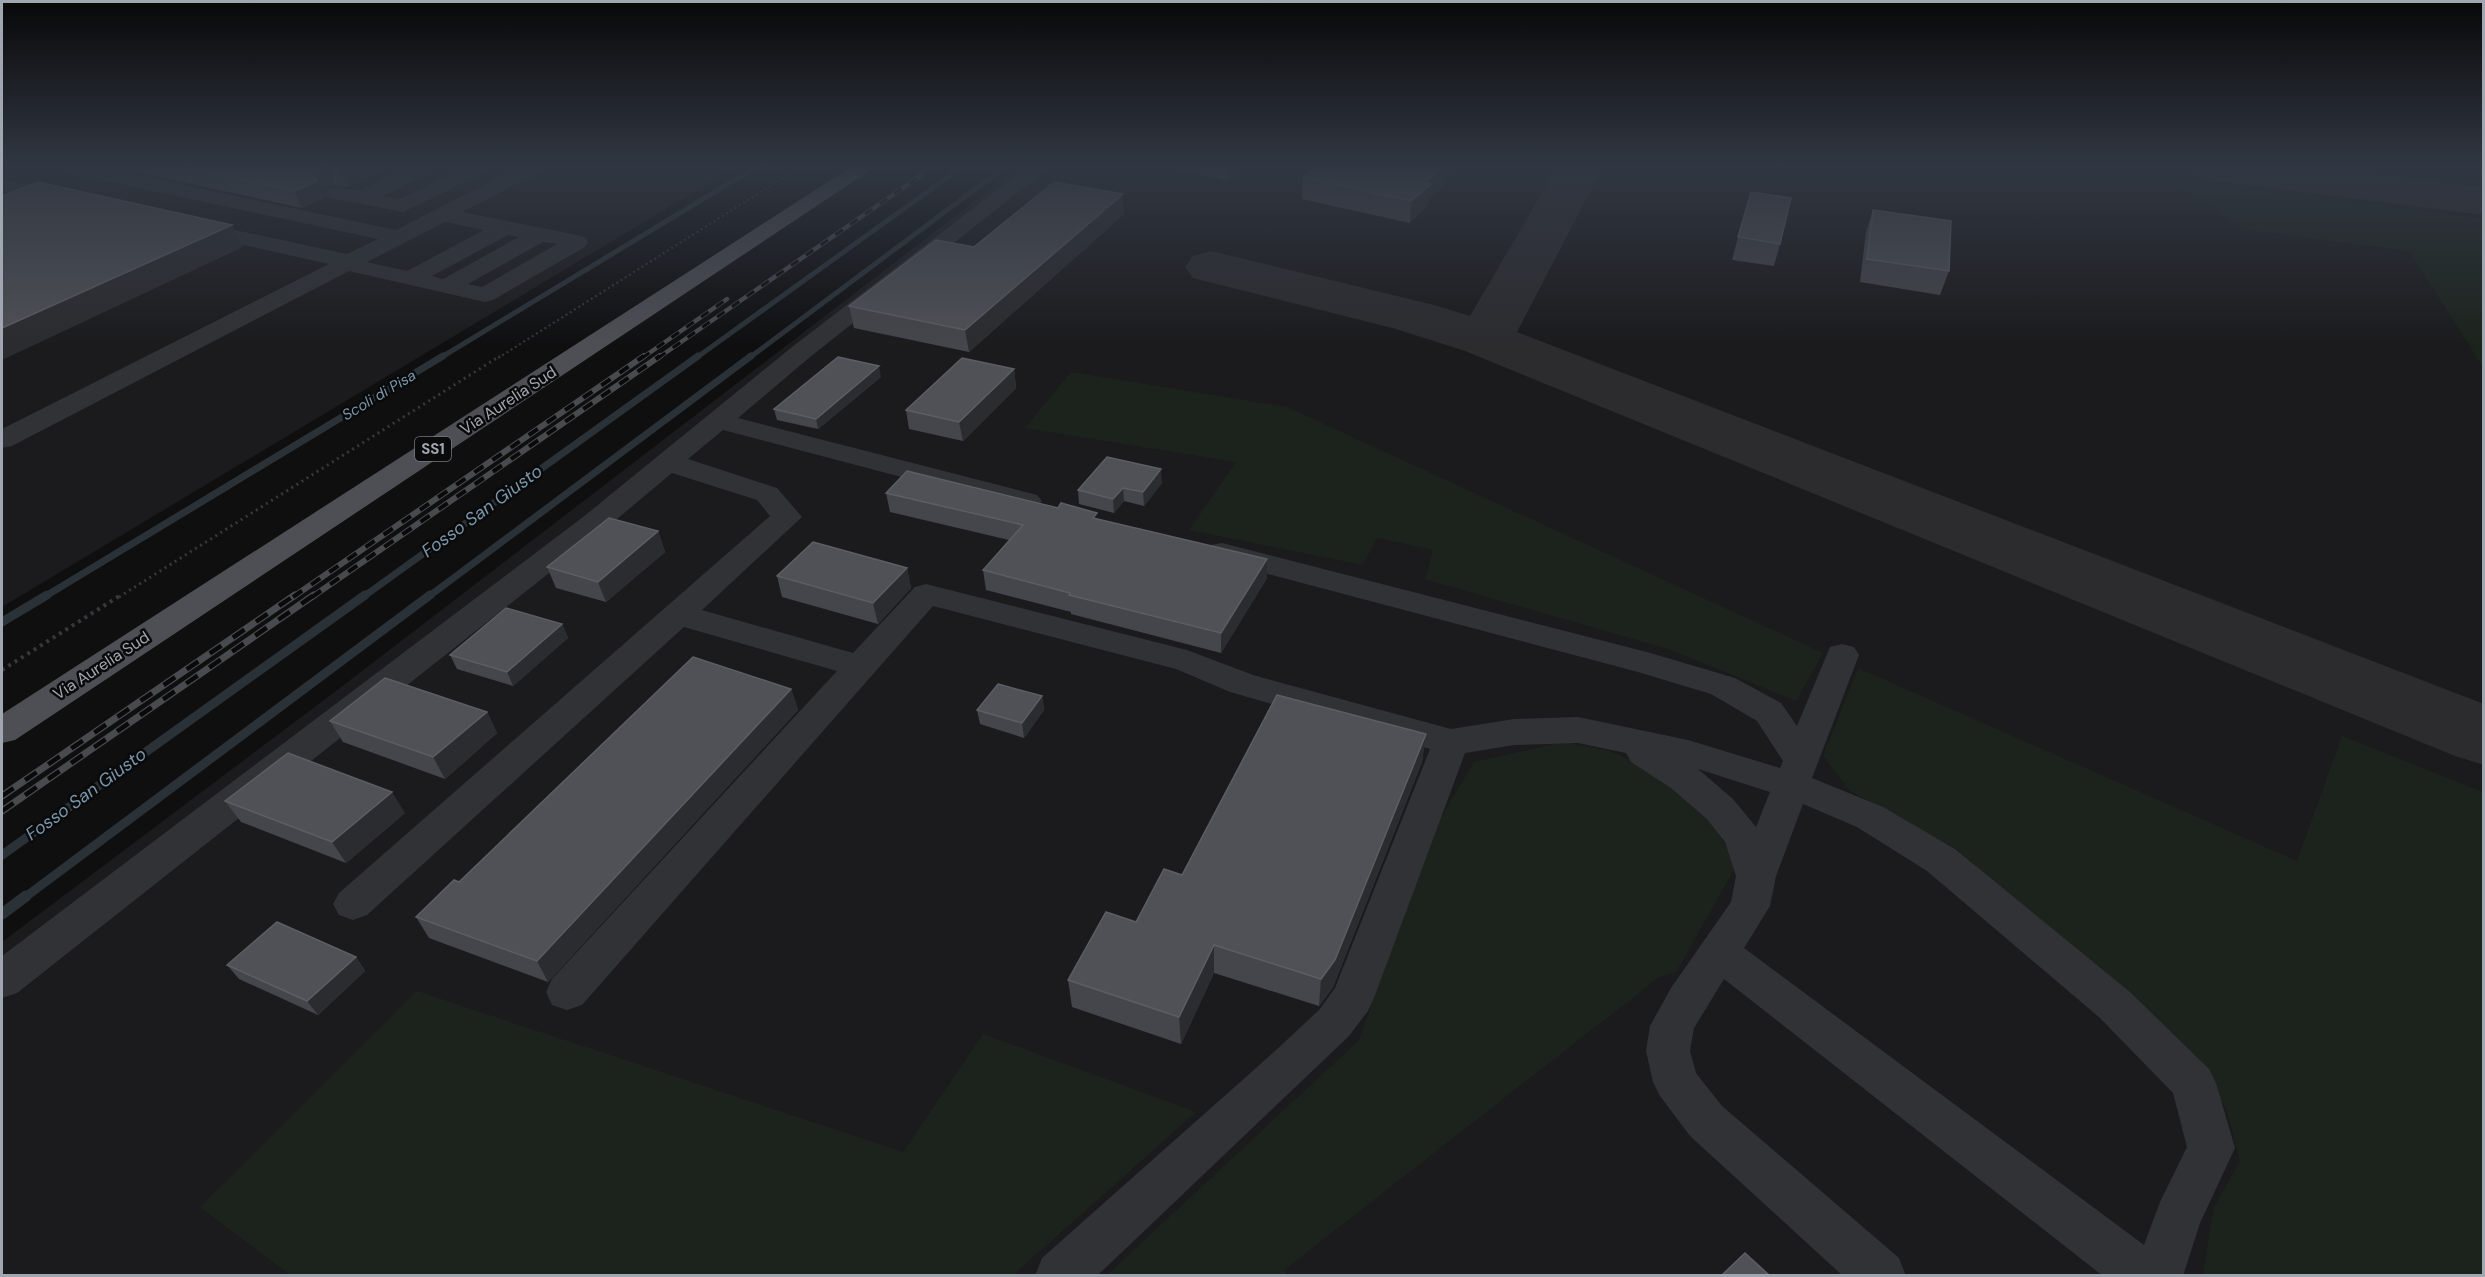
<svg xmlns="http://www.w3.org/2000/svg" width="2485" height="1277" viewBox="0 0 2485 1277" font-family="'DM Sans',sans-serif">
  <rect width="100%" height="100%" fill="#0f0f10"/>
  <!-- built -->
  <g fill="#1b1b1d">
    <polygon points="2,167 736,167 2,607"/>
    <polygon points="1019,167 2483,167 2483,1275 2,1276 2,942 332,694"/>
  </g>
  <!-- green -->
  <g fill="#1c231c">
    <polygon points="2167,178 2483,218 2483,367 2409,251 2241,229"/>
    <polygon points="1071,372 1287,407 1823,653 1796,701 1671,650 1425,579 1433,550 1377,538 1363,565 1189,530 1236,462 1025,428"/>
    <polygon points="1858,668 2297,861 2342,736 2483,792 2483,1275 2203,1275 2214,1207 2240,1161 2226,1108 2195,1066 2103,977 1956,849 1850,791 1823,756"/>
    <polygon points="1565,742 1609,751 1664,774 1700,803 1737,864 1677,971 1658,978 1284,1270 1288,1275 1106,1276 1359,1040 1432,832 1474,762"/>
    <polygon points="417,991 903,1152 983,1034 1196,1112 1013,1275 290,1275 200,1207"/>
  </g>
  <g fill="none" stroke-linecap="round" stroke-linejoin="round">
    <!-- stream-far3 -->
    <g stroke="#2a3238" stroke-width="5">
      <polyline points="440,358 756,167"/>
      <polyline points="696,358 962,167"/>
      <polyline points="749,358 1005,167"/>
    </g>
    <!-- stream-far2 -->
    <g stroke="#2a3238" stroke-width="7">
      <polyline points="44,597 443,356"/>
      <polyline points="363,597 698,356"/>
      <polyline points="428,597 751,356"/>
    </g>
    <!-- stream-far1 -->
    <g stroke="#2a3238" stroke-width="9">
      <polyline points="2,622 47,595"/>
      <polyline points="2,855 365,595"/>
      <polyline points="24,898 430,595"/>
    </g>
    <!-- stream -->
    <polyline stroke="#2a3238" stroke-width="11" points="2,914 26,896"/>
    <!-- taxiway -->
    <g fill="#2c2c2f" fill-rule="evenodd">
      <polygon points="1557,167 1603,167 1517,332 2484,704 2484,765 2455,756 1465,351 1396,329 1193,278 1185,267 1193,256 1211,251 1434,305 1470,316"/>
      <polygon points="2194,167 2367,167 2363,173 2484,187 2484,215 2217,181 2201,177"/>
    </g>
    <!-- path-far2 -->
    <polyline stroke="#37383c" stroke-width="2" stroke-dasharray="2 3" stroke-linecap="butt" points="498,358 800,167"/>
    <!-- path-far1 -->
    <polyline stroke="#37383c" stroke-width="3" stroke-dasharray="2 4" stroke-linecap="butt" points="119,597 500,356"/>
    <!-- path -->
    <polyline stroke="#37383c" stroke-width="4" stroke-dasharray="3 4.5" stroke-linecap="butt" points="2,670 121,595"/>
    <!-- minor -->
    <g fill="#303235" fill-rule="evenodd">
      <path d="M59 167H99L396 230 519 167H545L542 171 462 212 577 235 585 237 588 242 585 247 493 300 485 302 349 271 12 446 2 448V429L329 264 185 232 182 227 185 222 193 221 347 254 378 239 69 173 62 171ZM445 222 484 230 407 271 367 262ZM508 235 519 237 443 279 432 276ZM543 242 557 244 482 287 468 284Z"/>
      <polygon points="410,167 437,167 434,171 383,196 400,199 466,167 492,167 489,171 403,212 335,199 328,197 325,193 328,189 335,187 359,191"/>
      <path d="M1027 167H1050L810 357 738 418 1037 495 1042 501 1037 507 1027 510 723 430 688 459 777 488 802 517 702 610 853 653 915 587 926 584 1187 650 1253 675 1451 729 1514 719 1578 717 1688 740 1780 768 1783 761 1757 721 1711 694 1638 672 1211 559 1207 552 1211 545 1222 543 1647 652 1735 678 1781 703 1797 726 1830 647 1842 644 1854 647 1859 655 1812 778 1883 807 1955 849 2130 992 2209 1069 2216 1083 2235 1148 2200 1223 2183 1276H2103L1724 979 1694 1028 1690 1051 1696 1073 1722 1106 1899 1258 1906 1276H1843L1690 1136 1660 1096 1653 1082 1646 1051 1650 1026 1671 988 1731 902 1736 876 1725 842 1707 819 1671 788 1631 762 1626 753 1578 743 1514 745 1465 753 1374 998 1368 1011 1349 1036 1097 1276H1035L1042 1258 1275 1051 1319 1010 1335 988 1430 749 1230 692 1176 669 933 606 582 1005 567 1010 552 1005 546 992 552 979 837 671 684 627 367 915 353 920 339 915 333 904 339 893 770 516 757 500 672 473 605 529 17 993 2 998V956L583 517 792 347ZM1698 769 1770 792 1756 827 1733 799ZM1803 804 1857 827 1927 871 2100 1018 2173 1093 2187 1147 2160 1202 2144 1245 1744 948 1770 906 1776 876Z"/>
      <polygon points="2,179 70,194 73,198 70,202 63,204 2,191"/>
    </g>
    <!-- major -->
    <polygon fill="#4d4f54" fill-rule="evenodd" points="851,167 875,167 15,740 2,743 2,714"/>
    <!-- rail-far2 casing -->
    <g stroke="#484a4e" stroke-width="4.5">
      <g id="rail-far2">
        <polyline points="642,358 727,299"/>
        <polyline points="658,358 933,167"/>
      </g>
    </g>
    <!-- rail-far1 casing -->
    <g stroke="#484a4e" stroke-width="6">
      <g id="rail-far1">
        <polyline points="293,597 644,356"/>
        <polyline points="312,597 660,356"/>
      </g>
    </g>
    <!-- rail casing -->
    <g stroke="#484a4e" stroke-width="7">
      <g id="rail">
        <polyline points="2,796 295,595"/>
        <polyline points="2,811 314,595"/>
      </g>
    </g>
    <!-- rail-far2 -->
    <use href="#rail-far2" stroke="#0a0a0b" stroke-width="3" stroke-dasharray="9" stroke-linecap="butt"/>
    <!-- rail-far1 -->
    <use href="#rail-far1" stroke="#0a0a0b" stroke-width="4" stroke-dasharray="11" stroke-linecap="butt"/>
    <!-- rail -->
    <use href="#rail" stroke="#0a0a0b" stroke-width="4.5" stroke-dasharray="14" stroke-linecap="butt"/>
  </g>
  <!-- wall -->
  <g fill="#45464b">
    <polygon points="114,167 390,167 348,187 335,185 327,187 323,192 325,197 302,208"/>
    <polygon points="1170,167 1247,167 1228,181"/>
    <polygon points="1455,169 1444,178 1443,186 1429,199 1428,205 1410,223 1302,199 1303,177"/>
    <polygon points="1873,210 1949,271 1940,295 1860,282 1866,232"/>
    <polygon points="1124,214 969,352 854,328 849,306 974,247"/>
    <polygon points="1738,237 1780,244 1774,266 1732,260"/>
    <polygon points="1014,369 1016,388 963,441 909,429 906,410"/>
    <polygon points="881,377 818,429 777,420 774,409"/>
    <polygon points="1162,483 1144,506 1124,501 1114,513 1079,504 1078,490"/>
    <polygon points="886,493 1098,519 1267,578 1221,653 1071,614 1071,612 986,590 983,570 1009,540 890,512"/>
    <polygon points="658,531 665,552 606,602 556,588 547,567"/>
    <polygon points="907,568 911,588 878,624 782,597 777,576"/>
    <polygon points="562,624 568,638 513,686 457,669 450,655"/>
    <polygon points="791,689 798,710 548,982 429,938 416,917 459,882"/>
    <polygon points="1042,696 1044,710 1024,738 980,724 977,710"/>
    <polygon points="487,712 497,733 445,779 343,742 330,721"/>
    <polygon points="1426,734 1422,762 1333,987 1319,1006 1214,973 1181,1044 1072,1007 1068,980 1136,922 1182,875"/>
    <polygon points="225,801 405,813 346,863 241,822"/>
    <polygon points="356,957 365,971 318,1015 239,979 227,965"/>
  </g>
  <!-- shaded-wall -->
  <g fill="#2b2c2f">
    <polygon points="347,167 390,167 348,187 340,170"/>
    <polygon points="1227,167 1247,167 1228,181"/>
    <polygon points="1438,167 1455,167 1455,169 1444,178 1443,186 1429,199 1428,205 1410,223 1411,201 1426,182"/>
    <polygon points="328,168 335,185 327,187 323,192 325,197 302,208 294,191 320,170"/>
    <polygon points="1123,194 1124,214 969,352 965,330"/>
    <polygon points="232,225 243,247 2,360 2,328"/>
    <polygon points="879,366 881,377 818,429 816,419"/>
    <polygon points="1014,369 1016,388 963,441 959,422"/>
    <polygon points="1161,469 1162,483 1144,506 1143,492"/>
    <polygon points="1123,488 1124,501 1114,513 1113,499"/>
    <polygon points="658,531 665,552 606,602 598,582"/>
    <polygon points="1267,559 1267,578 1221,653 1221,633"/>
    <polygon points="907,568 911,588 878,624 873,603"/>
    <polygon points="562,624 568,638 513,686 507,672"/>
    <polygon points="791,689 798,710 548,982 537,961"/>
    <polygon points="1042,696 1044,710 1024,738 1022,723"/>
    <polygon points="487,712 497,733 445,779 433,757"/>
    <polygon points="1426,734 1422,762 1333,987 1319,1006 1321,979"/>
    <polygon points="392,792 405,813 346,863 332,842"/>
    <polygon points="1214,945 1214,973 1181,1044 1179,1017"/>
    <polygon points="356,957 365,971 318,1015 307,1001"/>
  </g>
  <!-- building -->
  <g fill="#4f5156" stroke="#5c5e64" stroke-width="1.5">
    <polygon points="180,167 347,167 340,170 328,168 320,170 315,176 318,181 294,191"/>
    <polygon points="1315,167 1442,167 1426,182 1431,184 1411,201 1303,177"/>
    <polygon points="38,182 232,225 2,328 2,196"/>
    <polygon points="1054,182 1123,194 965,330 849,306 936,240 974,247"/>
    <polygon points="1751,192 1791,198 1780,244 1738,237"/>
    <polygon points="1873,210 1951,221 1949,271 1867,259"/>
    <polygon points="838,357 879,366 816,419 774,409"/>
    <polygon points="962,358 1014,369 959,422 906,410"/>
    <polygon points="1107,457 1161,469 1143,492 1123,488 1113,499 1078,490"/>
    <polygon points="907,471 1058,508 1061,503 1097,513 1093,518 1267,559 1221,633 1069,595 1070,593 983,570 1023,525 886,493"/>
    <polygon points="609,518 658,531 598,582 547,567"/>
    <polygon points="813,542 907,568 873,603 777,576"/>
    <polygon points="506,608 562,624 507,672 450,655"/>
    <polygon points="693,657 791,689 537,961 416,917 454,880 459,882"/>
    <polygon points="385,678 487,712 433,757 330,721"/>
    <polygon points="998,684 1042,696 1022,723 977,710"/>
    <polygon points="1277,695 1426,734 1335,960 1321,979 1214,945 1179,1017 1068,980 1106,912 1136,922 1164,869 1182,875"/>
    <polygon points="288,753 392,792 332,842 225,801"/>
    <polygon points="277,922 356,957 307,1001 227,965"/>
    <polygon points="1745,1253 1769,1275 1722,1275"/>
  </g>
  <!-- sky -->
  <linearGradient id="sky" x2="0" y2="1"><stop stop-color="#080809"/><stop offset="0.48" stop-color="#313742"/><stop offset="1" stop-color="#313742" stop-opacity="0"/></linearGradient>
  <rect width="2485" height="346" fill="url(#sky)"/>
  <g text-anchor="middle" stroke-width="5" stroke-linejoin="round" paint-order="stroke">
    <!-- far-water labels -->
    <g font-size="15" font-style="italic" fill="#7996ab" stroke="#0a0a0b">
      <text transform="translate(379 395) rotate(-31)" y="5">Scoli di Pisa</text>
    </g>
    <!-- shield labels -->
    <rect fill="#0a0a0b" stroke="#74787f" stroke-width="1.5" x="415" y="437" width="36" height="24" rx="4.5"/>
    <g font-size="15" font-weight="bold" fill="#a1a7b1">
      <text x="433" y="454">SS1</text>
    </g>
    <!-- street labels -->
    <g font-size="16" fill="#a1a7b1" stroke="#0a0a0b">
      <text transform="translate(508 400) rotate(-33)" y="6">Via Aurelia Sud</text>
      <text transform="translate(101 665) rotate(-33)" y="6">Via Aurelia Sud</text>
    </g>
    <!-- water labels -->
    <g font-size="18" font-style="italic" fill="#7996ab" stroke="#0a0a0b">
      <text transform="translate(482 511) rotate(-36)" y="6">Fosso San Giusto</text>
      <text transform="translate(86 794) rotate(-36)" y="6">Fosso San Giusto</text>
    </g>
  </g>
  <!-- border -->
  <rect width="2485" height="1277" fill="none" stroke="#a1a7b1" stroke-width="6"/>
</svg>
